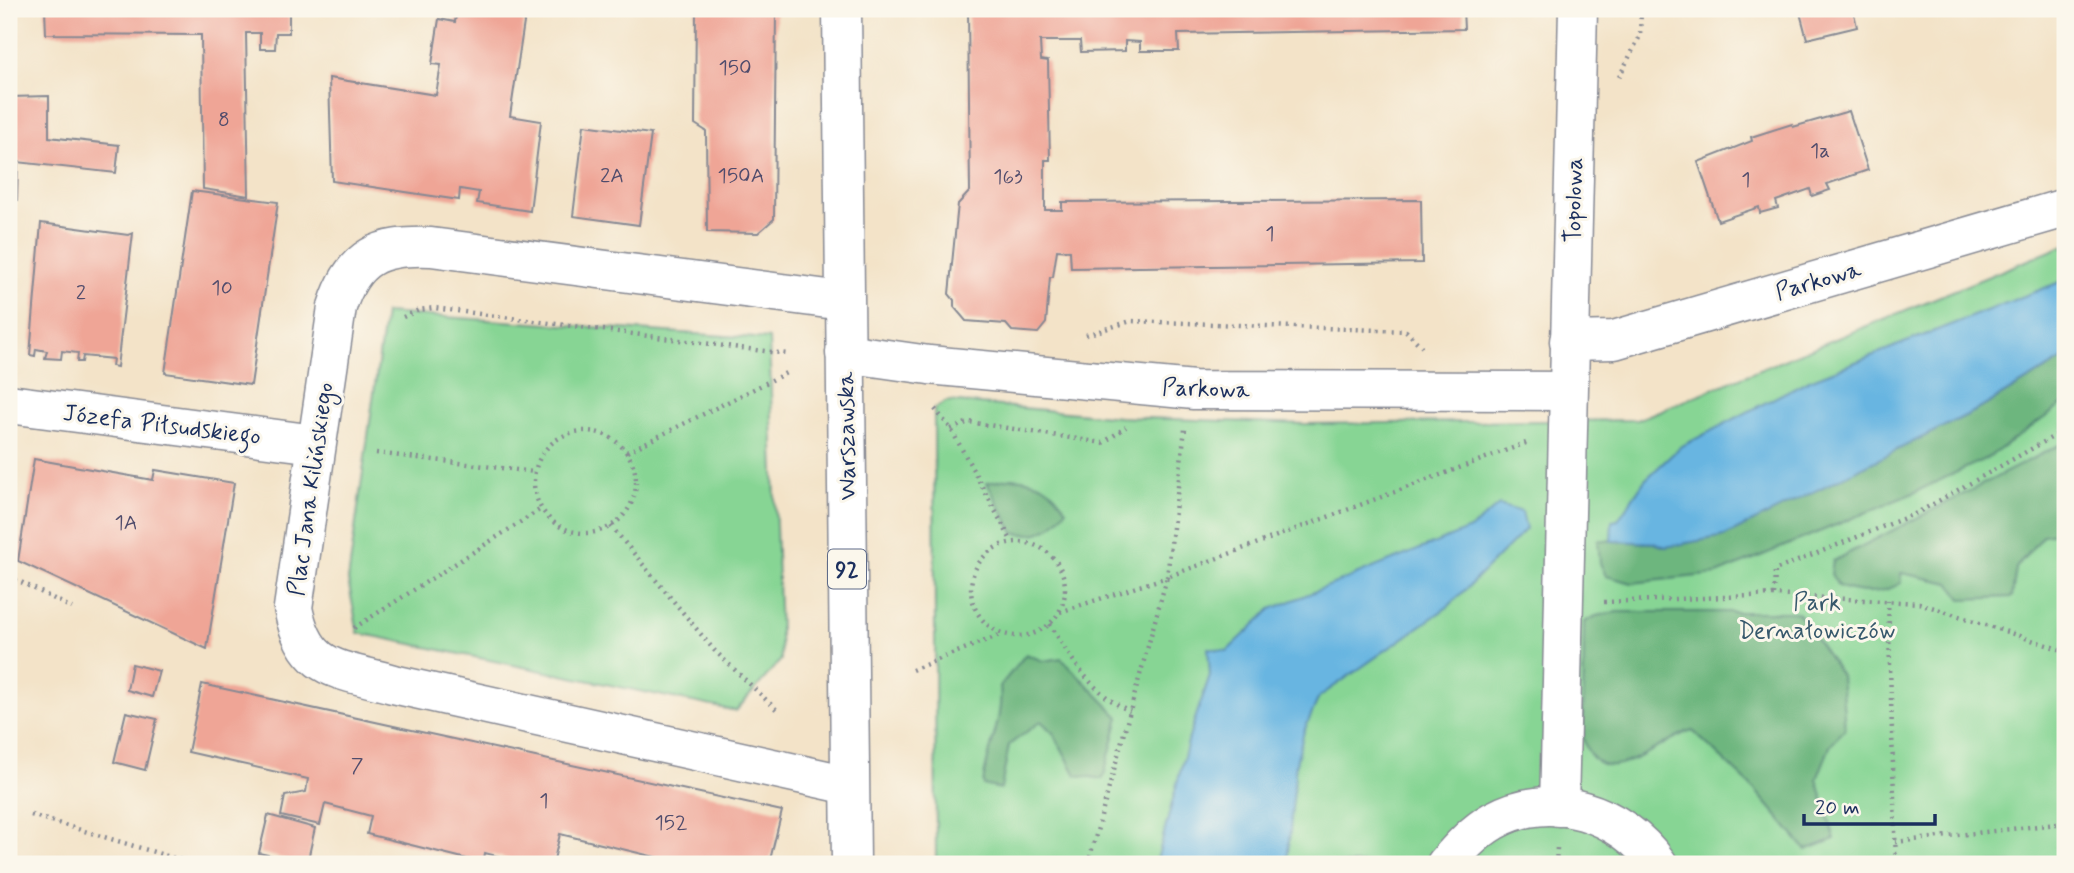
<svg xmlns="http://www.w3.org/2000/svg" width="2074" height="873" viewBox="0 0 2074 873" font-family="Mynerve,sans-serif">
  <rect width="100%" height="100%" fill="#fbf7ec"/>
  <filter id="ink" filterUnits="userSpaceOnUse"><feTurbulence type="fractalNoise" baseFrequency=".0143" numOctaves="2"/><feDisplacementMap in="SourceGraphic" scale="14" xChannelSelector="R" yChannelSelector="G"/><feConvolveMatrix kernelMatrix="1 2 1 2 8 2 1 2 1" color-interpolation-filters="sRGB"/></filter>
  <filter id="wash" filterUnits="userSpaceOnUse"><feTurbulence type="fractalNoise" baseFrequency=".00686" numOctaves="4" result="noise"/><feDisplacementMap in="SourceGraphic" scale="28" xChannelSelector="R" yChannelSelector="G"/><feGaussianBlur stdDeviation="1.57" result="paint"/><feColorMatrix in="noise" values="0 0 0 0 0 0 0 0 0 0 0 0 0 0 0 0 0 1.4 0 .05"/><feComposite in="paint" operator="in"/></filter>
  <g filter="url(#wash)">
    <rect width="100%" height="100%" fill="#f3e3c8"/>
    <!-- green -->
    <g fill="#87d594" stroke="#518279" stroke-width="2">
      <polygon points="2065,245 2065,864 936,864 934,409 947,401 1120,417 1306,424 1637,420"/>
      <polygon points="385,313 769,339 781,660 736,711 358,633 348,580"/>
    </g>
    <!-- forest -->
    <g fill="#6db67e" stroke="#44726e" stroke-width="2">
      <polygon points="2065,358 2065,403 1989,457 1911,494 1717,574 1632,583 1606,576 1600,563 1598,540 1654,543 1666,547 1979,409"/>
      <path d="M2065 442V532L2043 535 2016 568 2012 597 1962 599 1950 583 1901 573V583C1881 595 1859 594 1838 586L1831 574 1833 561Z"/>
      <path d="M1012 478C1039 480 1052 486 1066 510 1051 531 1040 537 1014 533L987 483Z"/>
      <path d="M1617 612H1797L1841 675 1845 729 1831 744 1817 779 1835 839 1806 850 1755 790 1692 730C1657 742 1599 798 1583 738L1584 622 1596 616Z"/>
      <path d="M1026 654 1043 661 1061 658 1119 717 1103 779 1076 775 1054 734 1041 721 1009 745 1001 789 983 785C986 751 1004 720 1000 686Z"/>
    </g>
    <!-- water -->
    <g fill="#67b5e1" stroke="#4172a0" stroke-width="2">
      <polygon points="2065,280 2065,358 1979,409 1725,536 1666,547 1654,543 1611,541 1612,521 1618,520 1645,480 1680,447 1807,381"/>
      <polygon points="1499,505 1522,512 1526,529 1449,606 1319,697 1304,731 1296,763 1287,864 1156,864 1190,734 1210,675 1208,648 1227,651 1271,609 1470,529"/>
    </g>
    <g id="blocks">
      <!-- building -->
      <g fill="#efa596">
        <polygon points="45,9 289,9 289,33 276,33 275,49 260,49 260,33 246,33 249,196 203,189 201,35 46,34"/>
        <polygon points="457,9 526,9 510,116 541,121 530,211 477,203 479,192 460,189 459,200 332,181 329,78 436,95 441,65 432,64 439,19 455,22"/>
        <polygon points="696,9 776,9 774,219 758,233 707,232 706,131 695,124"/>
        <polygon points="968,9 1463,9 1464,29 1178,34 1179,51 1140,51 1140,42 1125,41 1125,51 1081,52 1080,41 1040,41 1041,60 1048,61 1050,160 1045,160 1045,210 1062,210 1062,202 1421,200 1422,263 1071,268 1070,251 1057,250 1053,277 1050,277 1046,323 1038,333 1012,331 1006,324 966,321 954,307 954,300 949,294 958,204 970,191"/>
        <polygon points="1799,9 1853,9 1857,27 1807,39"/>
        <polygon points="49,96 49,137 119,145 116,173 18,162 17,200 9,199 9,97"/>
        <polygon points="1849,111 1868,170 1827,184 1830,190 1812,196 1810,189 1776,201 1778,208 1760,213 1759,207 1718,221 1698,162 1752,141 1751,137 1792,124 1793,127"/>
        <polygon points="584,125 651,134 639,225 573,216"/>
        <polygon points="192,191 278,202 251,385 165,373"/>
        <polygon points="41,223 128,235 133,233 117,367 112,366 113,359 83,356 82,362 77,362 78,353 62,351 61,359 45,358 47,351 36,349 35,356 30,355"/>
        <polygon points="9,294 16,295 10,336 9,336"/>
        <polygon points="34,459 153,480 155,470 234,483 207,649 18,561"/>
        <polygon points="132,664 159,671 152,697 127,690"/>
        <polygon points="202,684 782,811 769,864 684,864 560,834 553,864 527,864 485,853 483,863 367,834 371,816 325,804 320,825 281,816 285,796 306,792 308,779 188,752"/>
        <polygon points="126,712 157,719 145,770 114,762"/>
        <polygon points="268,815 315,828 307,864 259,853"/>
      </g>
    </g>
  </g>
  <g filter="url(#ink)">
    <use href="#blocks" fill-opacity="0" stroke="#878993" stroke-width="2"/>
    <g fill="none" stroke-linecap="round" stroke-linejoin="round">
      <!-- minor casing -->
      <g stroke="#878993" stroke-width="41">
        <g id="minor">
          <path d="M843 301 431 247C379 245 353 256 337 307L293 608C306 673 338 668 393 684L849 785"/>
          <polyline points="1569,341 1614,340 2065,208"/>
          <polyline points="845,353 929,365 1194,390 1568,391"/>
          <polyline points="9,404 315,444"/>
          <polyline points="1559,807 1578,9"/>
          <path d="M1446 864C1460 848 1474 832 1493 821 1551 788 1622 813 1658 864"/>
        </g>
      </g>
      <!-- major casing -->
      <g stroke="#878993" stroke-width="41">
        <polyline id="major" points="842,9 851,864"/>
      </g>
      <!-- path -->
      <g stroke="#878993" stroke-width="4.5" stroke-dasharray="2 5" stroke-linecap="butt">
        <polyline points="1619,77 1640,36 1641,9"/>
        <polyline points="403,317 419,310 434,308 787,354"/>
        <polyline points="1086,335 1131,321 1406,331 1422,347"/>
        <polyline points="935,409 951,429 1012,542"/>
        <polyline points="951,429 969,422 1103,443 1126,427"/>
        <circle cx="585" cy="482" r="51"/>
        <polyline points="627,452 788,372"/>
        <polyline points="376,453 534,472"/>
        <polyline points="611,526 714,650 779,712"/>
        <circle cx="1018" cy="589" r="47"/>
        <polyline points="9,576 72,608"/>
        <polyline points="1774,595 1775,570 1917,513 2065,430"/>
        <polyline points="1888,600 1896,864"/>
        <polyline points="1604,602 1774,595 1919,603 2065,651"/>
        <polyline points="1060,612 1167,577 1185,429"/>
        <path d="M1050 624C1071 659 1092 694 1130 711"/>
        <polyline points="354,628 541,509"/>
        <polyline points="912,670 1002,634"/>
        <polyline points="31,815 194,864"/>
        <polyline points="1895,842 2065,823"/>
        <polyline points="1088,864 1167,577 1526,443"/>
        <polyline points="1556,864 1557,848"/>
      </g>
      <!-- minor -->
      <use href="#minor" stroke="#fff" stroke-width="38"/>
      <!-- major -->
      <use href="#major" stroke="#fff" stroke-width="38"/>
    </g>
  </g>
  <g text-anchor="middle" stroke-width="6" stroke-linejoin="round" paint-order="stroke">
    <!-- number labels -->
    <g font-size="21" fill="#504c6c">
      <text x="735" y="74">150</text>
      <text x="224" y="126">8</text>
      <text x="1820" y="157">1a</text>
      <text x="612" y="182">2A</text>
      <text x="741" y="182">150A</text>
      <text x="1008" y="183">163</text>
      <text x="1746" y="186">1</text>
      <text x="1270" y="240">1</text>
      <text x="222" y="294">10</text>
      <text x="81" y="299">2</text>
      <text x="126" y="529">1A</text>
      <text x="357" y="772">7</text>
      <text x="544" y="807">1</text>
      <text x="671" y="829">152</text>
    </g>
    <!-- shield labels -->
    <rect fill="#fbf7ec" stroke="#5e6b89" stroke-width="2" x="828" y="549.5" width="38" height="39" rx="5"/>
    <g font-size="23" font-weight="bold" fill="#1b2f5e">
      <text x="847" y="577">92</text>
    </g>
    <!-- street labels -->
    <g font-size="24" fill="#1b2f5e" stroke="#fbf7ec">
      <text transform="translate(1573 200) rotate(-89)" y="8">Topolowa</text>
      <text transform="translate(1818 280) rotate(-16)" y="8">Parkowa</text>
      <text transform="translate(1206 388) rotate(2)" y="8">Parkowa</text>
      <text transform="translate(162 424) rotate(7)" y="8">Józefa Piłsudskiego</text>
      <text transform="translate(846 436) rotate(-91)" y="8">Warszawska</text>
      <text transform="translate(310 489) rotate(-82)" y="8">Plac Jana Kilińskiego</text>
    </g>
    <!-- park labels -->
    <g font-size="24" fill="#36586c" stroke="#fbf7ec">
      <text x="1817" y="610">Park<tspan x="1817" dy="28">Dernałowiczów</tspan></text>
    </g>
  </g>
  <!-- margin -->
  <rect width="2074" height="873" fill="none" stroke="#fbf7ec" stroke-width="35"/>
  <!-- scale -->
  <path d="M1804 814v10h131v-10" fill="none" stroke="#1b2f5e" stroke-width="3.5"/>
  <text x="1815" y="814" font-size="21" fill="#1b2f5e" stroke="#fbf7ec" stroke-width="5" paint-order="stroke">20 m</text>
</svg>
